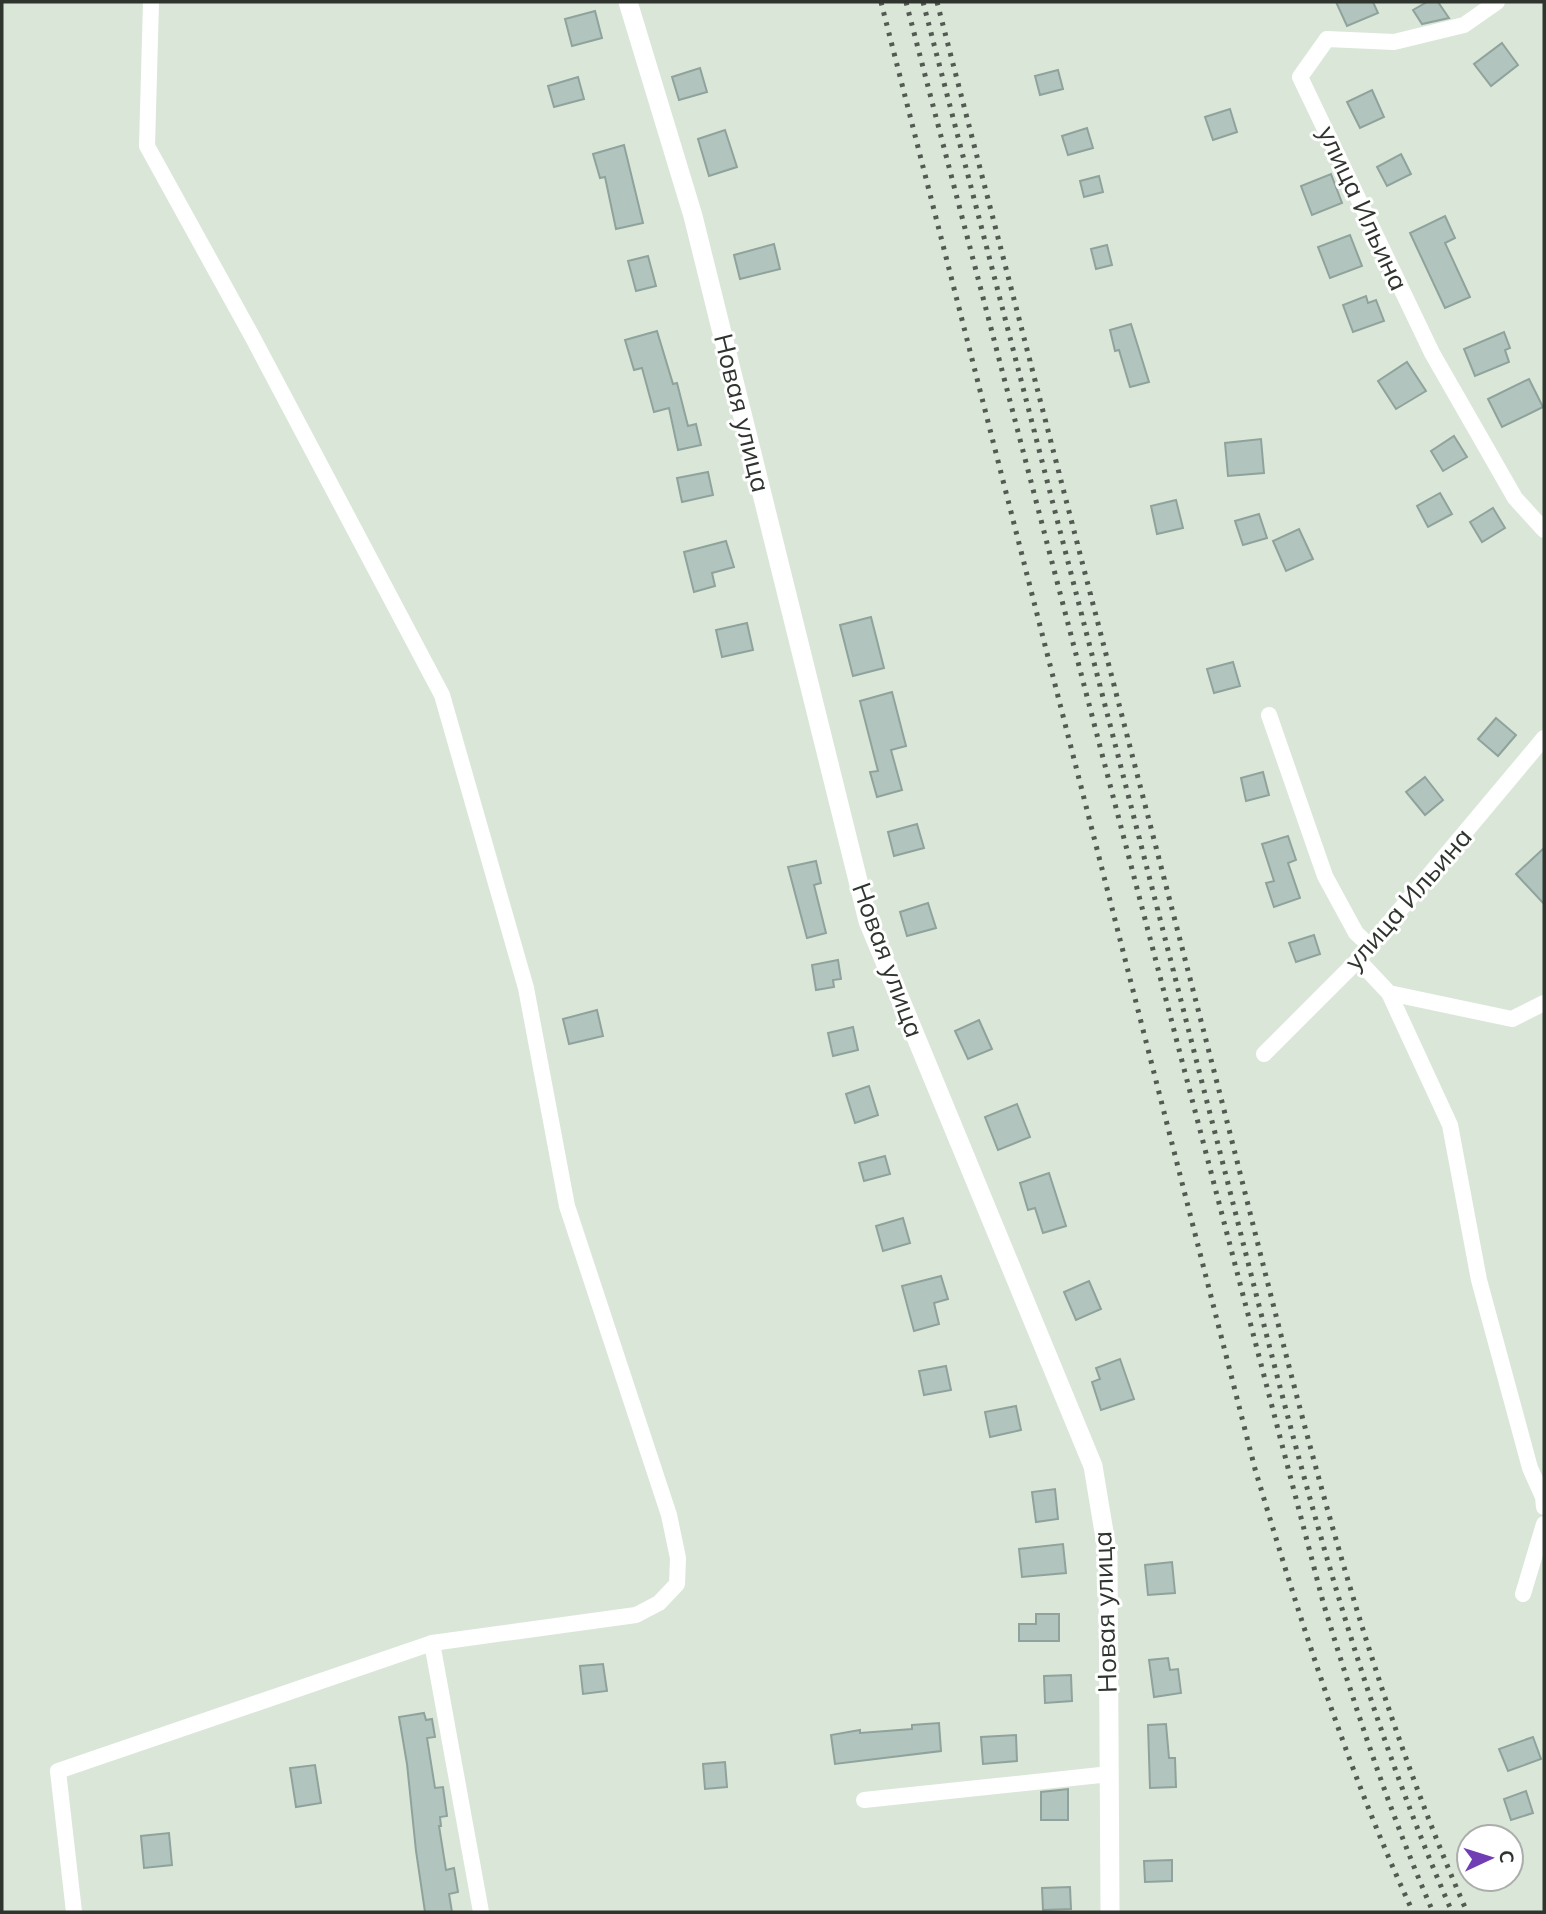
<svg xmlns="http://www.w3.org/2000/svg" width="1546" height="1914" viewBox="0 0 1546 1914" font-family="Mulish,sans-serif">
  <rect width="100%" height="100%" fill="#dae7d8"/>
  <!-- building -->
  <g fill="#b1c4be" stroke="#8fa39c" stroke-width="2">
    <polygon points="1336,2 1373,2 1378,13 1347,26"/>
    <polygon points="1427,2 1438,2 1449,18 1422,24 1413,10"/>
    <polygon points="595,11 602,38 572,46 565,19"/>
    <polygon points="1502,43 1518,65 1491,86 1474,64"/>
    <polygon points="700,68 707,92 679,100 672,77"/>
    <polygon points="1058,70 1063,89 1040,95 1035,76"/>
    <polygon points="578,77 584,99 554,107 548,86"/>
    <polygon points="1372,90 1384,117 1360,128 1347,102"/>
    <polygon points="1230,109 1237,132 1213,140 1205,117"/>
    <polygon points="1087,128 1093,148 1068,155 1062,136"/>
    <polygon points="725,130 737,167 709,176 698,139"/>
    <polygon points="624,145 643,223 616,229 605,177 600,178 593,154"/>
    <polygon points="1401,154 1411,174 1387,186 1377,167"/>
    <polygon points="1331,174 1342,203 1312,215 1301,186"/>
    <polygon points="1099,176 1103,192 1084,197 1080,181"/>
    <polygon points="1445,216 1455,238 1445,243 1470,297 1445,308 1410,233"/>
    <polygon points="1350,235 1362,266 1330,278 1318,247"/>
    <polygon points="774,244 780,269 740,279 734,255"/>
    <polygon points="1107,245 1112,265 1096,269 1091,249"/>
    <polygon points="648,256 656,286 636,291 628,261"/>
    <polygon points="1366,296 1368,303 1376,300 1384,321 1353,332 1343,305"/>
    <polygon points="1131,324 1149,382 1130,387 1119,350 1115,351 1110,330"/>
    <polygon points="657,331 673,384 677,383 688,426 696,424 701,445 678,450 669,408 654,412 642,368 634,370 625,340"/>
    <polygon points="1504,332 1510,348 1505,350 1509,362 1475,376 1464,349"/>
    <polygon points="1407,362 1426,391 1396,409 1378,381"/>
    <polygon points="1529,379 1543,407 1502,427 1488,399"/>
    <polygon points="1454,436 1467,457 1443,471 1431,451"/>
    <polygon points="1261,439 1264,473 1228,476 1225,443"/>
    <polygon points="708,472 713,495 682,502 677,478"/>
    <polygon points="1440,493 1452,514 1428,527 1417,506"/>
    <polygon points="1176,500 1183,528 1157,534 1151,506"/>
    <polygon points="1493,508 1505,528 1482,542 1470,522"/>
    <polygon points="1259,514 1267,538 1243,545 1235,521"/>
    <polygon points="1299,529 1313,559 1286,571 1273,541"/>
    <polygon points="726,541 734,567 712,573 715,586 694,592 684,552"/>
    <polygon points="871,617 884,668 853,676 840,625"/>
    <polygon points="747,623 753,650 722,657 716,630"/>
    <polygon points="1233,662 1240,686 1214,693 1207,669"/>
    <polygon points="892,692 906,746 891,750 902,790 877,797 870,772 878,771 860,701"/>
    <polygon points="1496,718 1516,735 1498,756 1478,739"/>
    <polygon points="1263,772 1269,795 1246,801 1241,778"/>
    <polygon points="1425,777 1443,800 1425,815 1406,792"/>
    <polygon points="917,824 924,848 894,856 888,832"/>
    <polygon points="1288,836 1296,860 1288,863 1300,898 1274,907 1266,883 1274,881 1262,844"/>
    <polygon points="1544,848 1544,904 1516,874"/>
    <polygon points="816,861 821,883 814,885 826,933 807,938 788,867"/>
    <polygon points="928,903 936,928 907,936 900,912"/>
    <polygon points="1314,935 1320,954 1296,962 1289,943"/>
    <polygon points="838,960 841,979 833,980 834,987 816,990 812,965"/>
    <polygon points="597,1010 603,1036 569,1044 563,1019"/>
    <polygon points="979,1020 992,1049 968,1059 955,1031"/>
    <polygon points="853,1027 858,1050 833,1056 828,1033"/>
    <polygon points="869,1086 878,1115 855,1123 846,1094"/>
    <polygon points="1017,1104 1030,1137 998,1150 985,1117"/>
    <polygon points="885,1156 890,1174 864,1181 859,1163"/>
    <polygon points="1049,1173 1066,1226 1043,1233 1035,1208 1028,1210 1020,1183"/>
    <polygon points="903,1218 910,1243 883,1251 876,1226"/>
    <polygon points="941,1276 948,1299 934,1303 939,1324 914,1331 902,1286"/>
    <polygon points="1089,1281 1101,1309 1076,1320 1064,1292"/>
    <polygon points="1120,1359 1134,1399 1101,1410 1092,1382 1100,1379 1096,1368"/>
    <polygon points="946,1366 951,1390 924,1395 919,1371"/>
    <polygon points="1016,1406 1021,1430 990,1437 985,1412"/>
    <polygon points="1055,1489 1058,1519 1036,1522 1032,1492"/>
    <polygon points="1063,1544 1066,1573 1022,1577 1019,1549"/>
    <polygon points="1172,1562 1175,1593 1148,1595 1145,1565"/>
    <polygon points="1036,1614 1059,1614 1059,1641 1019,1641 1019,1624 1036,1624"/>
    <polygon points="1168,1658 1170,1670 1178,1669 1181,1693 1154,1697 1149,1660"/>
    <polygon points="603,1664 607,1691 583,1694 580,1666"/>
    <polygon points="1071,1675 1072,1701 1045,1703 1044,1676"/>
    <polygon points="424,1713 426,1720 432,1719 435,1737 427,1738 435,1788 443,1787 447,1816 440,1817 441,1826 439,1826 446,1870 454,1868 458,1892 449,1894 452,1912 425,1912 416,1851 407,1764 399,1717"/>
    <polygon points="939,1723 941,1751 835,1764 831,1735 860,1730 860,1733 912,1729 912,1725"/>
    <polygon points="1166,1724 1169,1758 1175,1758 1176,1787 1150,1788 1148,1725"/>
    <polygon points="1016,1735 1017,1761 983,1764 981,1737"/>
    <polygon points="1533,1737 1541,1759 1508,1771 1499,1749"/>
    <polygon points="725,1762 727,1787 705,1789 703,1764"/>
    <polygon points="315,1765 321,1803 296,1807 290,1768"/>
    <polygon points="1068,1789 1068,1820 1041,1820 1041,1792"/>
    <polygon points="1526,1791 1533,1813 1511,1820 1504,1799"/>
    <polygon points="169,1833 172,1865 144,1868 141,1836"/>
    <polygon points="1172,1860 1172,1881 1145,1882 1144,1861"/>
    <polygon points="1070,1887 1071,1909 1043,1910 1042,1888"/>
  </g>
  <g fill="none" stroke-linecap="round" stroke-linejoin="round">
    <!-- minor -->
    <g stroke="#fff" stroke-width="16">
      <polyline points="151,2 147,146 253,338 442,695 526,988 567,1206 669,1515 678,1558 677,1584 659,1603 636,1615 432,1643"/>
      <polyline points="1497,2 1464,25 1394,42 1327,39 1300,77 1432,353 1515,498 1544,530"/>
      <polyline points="1269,715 1325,876 1356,933 1370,946"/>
      <polyline points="1358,960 1389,993 1512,1019 1544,1003"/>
      <polyline points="1389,993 1450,1125 1479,1280 1530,1468 1543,1497 1544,1507"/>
      <polyline points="1264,1054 1358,960 1544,738"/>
      <polyline points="1523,1594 1544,1524"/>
      <polyline points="864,1800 1110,1774"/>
      <polyline points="74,1912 58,1771 432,1643 481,1912"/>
    </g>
    <!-- tertiary -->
    <polyline stroke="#fff" stroke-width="19" points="628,2 693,216 868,921 1093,1466 1108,1556 1110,1912"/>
    <!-- rail -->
    <g stroke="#535a52" stroke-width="5" stroke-dasharray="3.5 7" stroke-linecap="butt">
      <path d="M881 2 1255 1469C1300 1619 1347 1770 1413 1912"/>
      <path d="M906 2 1323 1602C1355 1707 1389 1811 1433 1912"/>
      <path d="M923 2C1018 368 1113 735 1207 1102 1278 1374 1339 1653 1452 1912"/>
      <path d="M937 2C1032 369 1127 735 1222 1102 1292 1375 1354 1654 1467 1912"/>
    </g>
  </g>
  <g text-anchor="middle" stroke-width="6" stroke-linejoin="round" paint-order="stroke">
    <!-- street labels -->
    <g font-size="26" fill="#2f342e" stroke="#fff">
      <text transform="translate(1363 208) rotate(65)" y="9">улица Ильина</text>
      <text transform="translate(742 413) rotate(76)" y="9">Новая улица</text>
      <text transform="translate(1408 899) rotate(-49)" y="9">улица Ильина</text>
      <text transform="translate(888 960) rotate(70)" y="9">Новая улица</text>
      <text transform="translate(1105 1612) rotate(-92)" y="9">Новая улица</text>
    </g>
  </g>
  <!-- border -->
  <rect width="1546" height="1914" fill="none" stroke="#2f342e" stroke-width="7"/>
  <!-- north arrow -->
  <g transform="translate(1490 1858) rotate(86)"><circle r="33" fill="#ffffff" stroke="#acaeab" stroke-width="2"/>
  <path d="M0-5L12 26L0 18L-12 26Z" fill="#713db4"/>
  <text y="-10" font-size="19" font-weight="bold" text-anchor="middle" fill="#2f342e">С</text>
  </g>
</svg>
